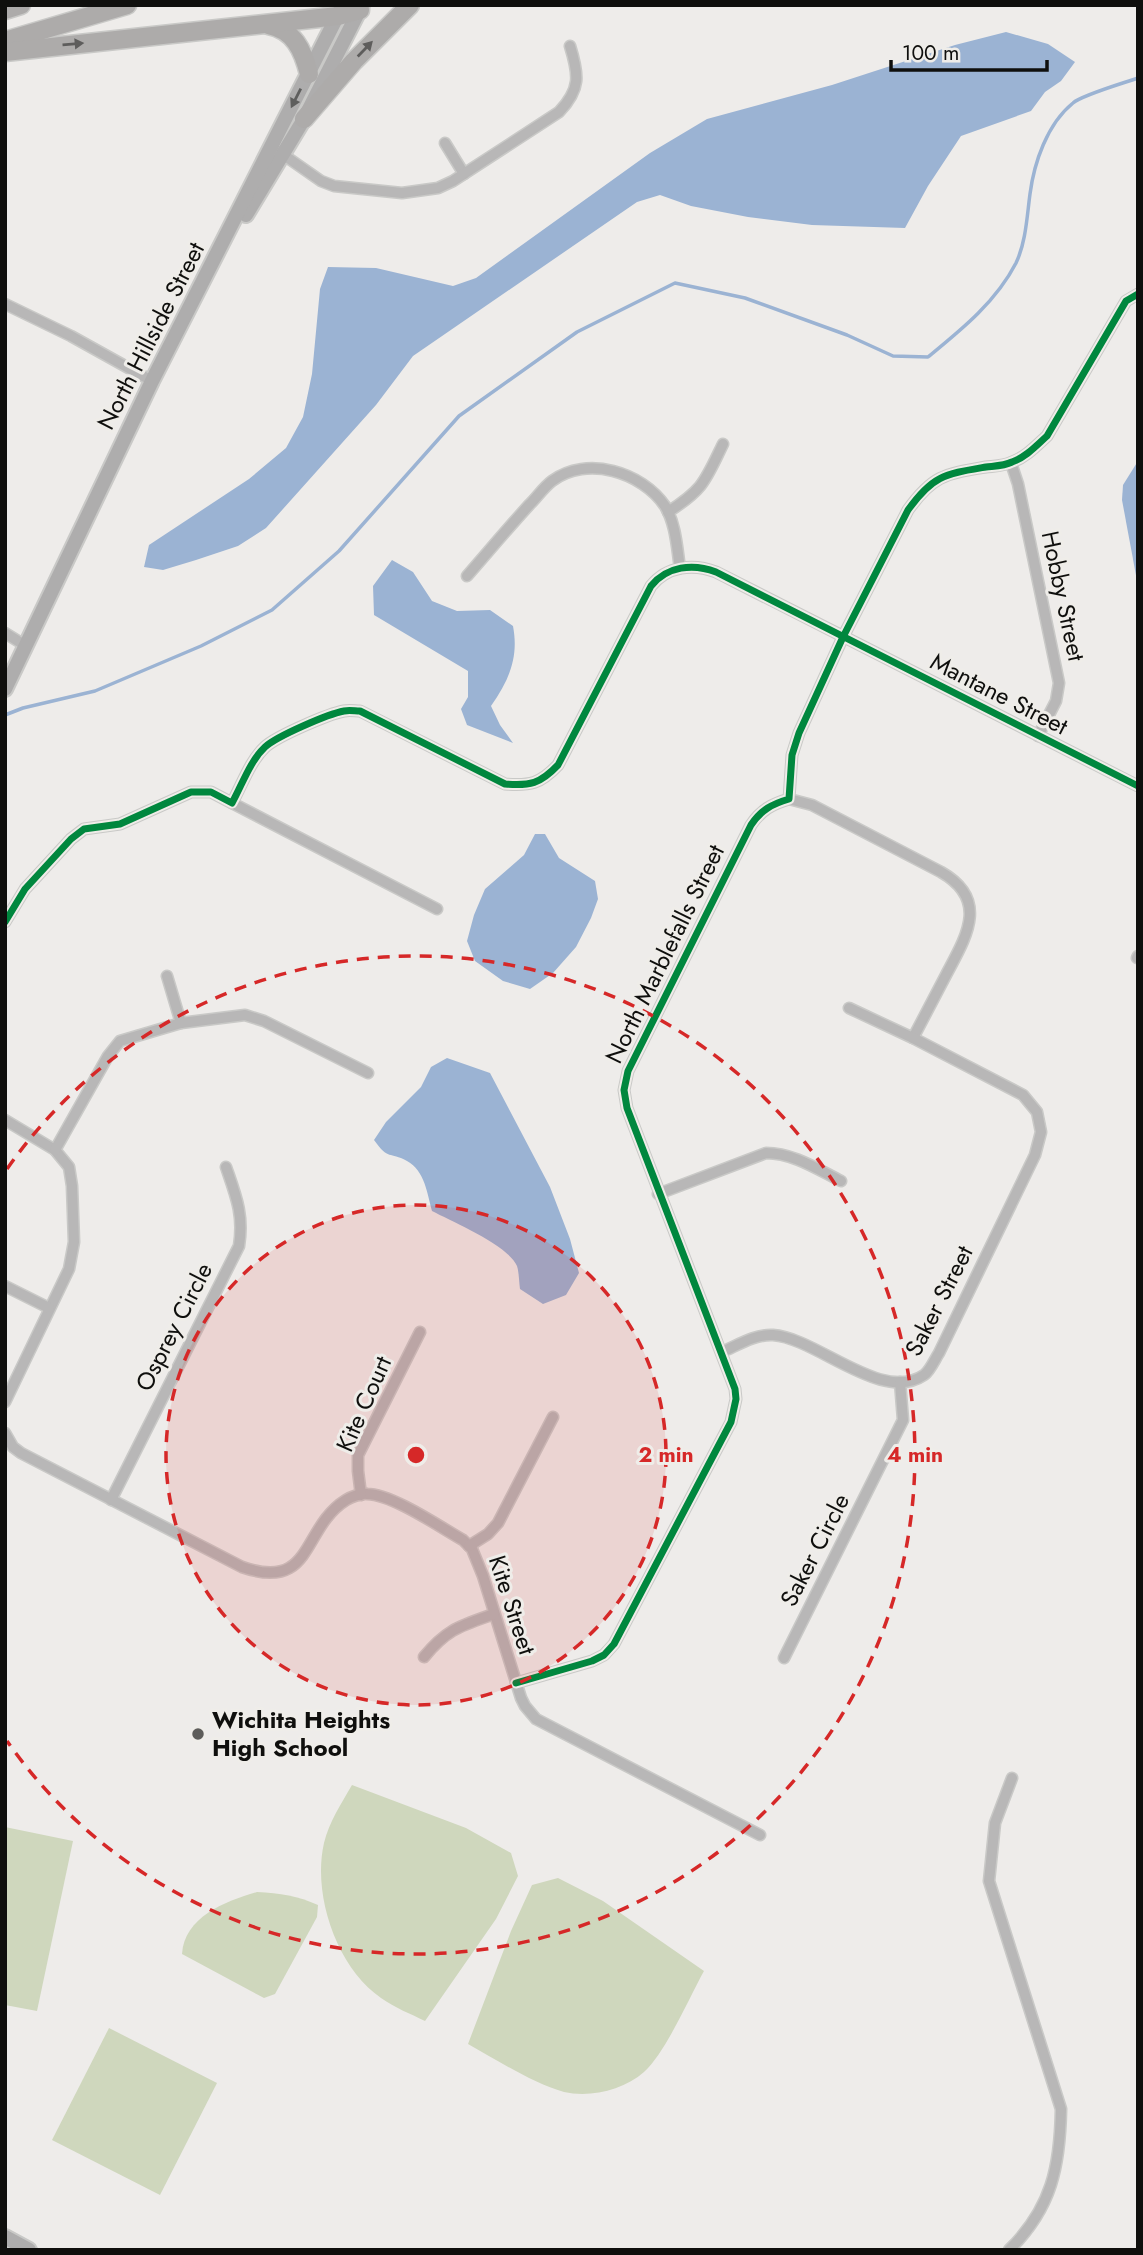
<svg xmlns="http://www.w3.org/2000/svg" width="1143" height="2255" viewBox="0 0 1143 2255" font-family="Jost,sans-serif">
  <rect width="100%" height="100%" fill="#eeecea"/>
  <!-- green -->
  <g fill="#cfd7bd">
    <path d="M352 1785 466 1828 511 1853 518 1876 496 1919 425 2021C411 2014 395 2008 381 1998 337 1968 312 1895 324 1843 329 1822 341 1804 352 1785Z"/>
    <polygon points="5,1827 73,1841 37,2011 5,2005"/>
    <path d="M558 1878 603 1901 704 1971C689 1998 666 2052 644 2072 624 2090 590 2098 564 2092 532 2083 497 2060 468 2044L511 1931 532 1885Z"/>
    <path d="M257 1892C280 1893 298 1896 318 1905L317 1917 275 1994 264 1998 182 1954C184 1917 226 1901 257 1892Z"/>
    <polygon points="109,2028 217,2083 160,2195 52,2140"/>
  </g>
  <!-- water -->
  <g fill="#9bb3d3">
    <polygon points="1006,32 1048,44 1075,62 1061,81 1045,92 1031,111 961,136 928,186 905,228 812,225 748,217 691,206 660,195 637,202 413,356 376,405 266,528 238,546 196,560 163,570 144,567 149,545 249,479 286,448 303,417 312,374 320,289 328,267 376,268 453,286 476,278 650,153 707,119 832,85 955,45"/>
    <polygon points="1138,461 1138,586 1122,500 1123,485"/>
    <path d="M392 560 413 572 432 601 457 611 490 610 513 626C519 658 509 680 491 706L500 725 513 743 467 725 461 709 468 697V671L374 615 373 586Z"/>
    <polygon points="535,834 545,834 559,858 595,881 598,899 591,918 576,947 553,973 530,989 503,981 475,961 467,941 474,915 485,889 524,855"/>
    <path d="M447 1058 490 1073 550 1187 570 1239 579 1273 566 1295 543 1304 520 1289C519 1282 519 1272 517 1266 508 1245 453 1222 432 1211 427 1193 425 1171 407 1161 389 1151 389 1161 374 1140L386 1122 421 1087 431 1067Z"/>
  </g>
  <g fill="none" stroke-linecap="round" stroke-linejoin="round">
    <!-- stream -->
    <path stroke="#9bb3d3" stroke-width="3.5" d="M5 715 23 708 95 691 201 646 272 610 339 551 459 416 577 332 675 283 745 298 847 335 893 356 928 357C961 330 996 302 1016 263 1026 242 1027 216 1030 194 1034 163 1047 124 1073 103 1082 95 1124 83 1138 78"/>
    <!-- minor casing -->
    <g stroke="#c9c9c7" stroke-width="13">
      <g id="minor">
        <polyline points="445,143 464,174"/>
        <path d="M278 151 321 181 334 186 402 193 438 188 453 181 559 112C581 89 579 75 570 46"/>
        <polyline points="5,304 71,336 152,381"/>
        <polyline points="1011,463 1018,484 1059,683 1056,701 1038,736"/>
        <path d="M668 512C704 489 705 481 723 444"/>
        <path d="M467 576C488 552 508 528 530 504 537 497 544 487 552 481 587 455 642 472 665 506 676 524 677 549 680 568"/>
        <polyline points="5,633 26,646"/>
        <path d="M789 799 812 805 941 872C990 900 966 937 946 975 935 996 924 1017 913 1038"/>
        <polyline points="232,803 437,909"/>
        <path d="M5 922 25 889 71 839 84 829 120 824 191 792H211L232 803C242 785 250 761 265 747 277 736 328 714 344 711 349 710 355 711 360 711L505 784C530 786 540 784 558 765L651 586C667 566 693 563 716 572L1138 786"/>
        <polyline points="1137,958 1138,956"/>
        <polyline points="167,976 181,1023"/>
        <polyline points="5,1120 55,1150 69,1167 72,1186 74,1242 69,1269 5,1402"/>
        <polyline points="55,1150 108,1056 120,1041 181,1023 245,1015 264,1021 368,1073"/>
        <path d="M658 1194 766 1153C793 1153 817 1169 841 1181"/>
        <polyline points="5,1286 49,1308"/>
        <path d="M722 1352C738 1345 755 1334 773 1335 817 1338 882 1404 924 1375 930 1371 935 1359 939 1353L1035 1155 1041 1132 1037 1112 1023 1095 913 1038 849 1008"/>
        <path d="M5 1433 13 1447 21 1453 242 1567C314 1592 301 1528 346 1500 351 1497 361 1493 367 1494 392 1494 440 1527 463 1540L472 1549 483 1576 521 1698 525 1706 536 1719 760 1835"/>
        <polyline points="361,1495 358,1471 358,1455 420,1332"/>
        <path d="M111 1500 239 1246C244 1215 236 1196 226 1167"/>
        <polyline points="469,1546 488,1534 498,1523 553,1417"/>
        <path d="M424 1657C447 1629 460 1626 494 1614"/>
        <polyline points="784,1658 903,1420 900,1382"/>
        <path d="M516 1683 592 1661 604 1655 614 1644 731 1422 736 1399 735 1389 627 1108 624 1090 628 1071 751 825C761 810 772 804 789 799L792 755 799 733 843 637 908 510C933 475 945 474 986 467 994 466 1004 466 1012 462 1026 457 1036 446 1047 436L1126 301 1138 294"/>
        <path d="M1009 2250C1052 2208 1060 2166 1061 2109L989 1881 995 1823 1012 1778"/>
      </g>
    </g>
    <!-- secondary casing -->
    <g stroke="#c9c9c7" stroke-width="18">
      <g id="secondary">
        <polyline points="246,215 304,119 362,5"/>
        <polyline points="5,689 152,381 343,5"/>
        <polyline points="5,2237 29,2250"/>
      </g>
    </g>
    <!-- motorway casing -->
    <g stroke="#c9c9c7" stroke-width="21">
      <g id="motorway">
        <polyline points="5,10 21,5"/>
        <path d="M268 25C294 30 303 50 309 74"/>
        <polyline points="5,41 127,5"/>
        <polyline points="5,52 338,16 360,10"/>
        <polyline points="304,119 354,61 410,5"/>
      </g>
    </g>
    <!-- minor -->
    <use href="#minor" stroke="#b8b7b7" stroke-width="10"/>
    <!-- secondary -->
    <use href="#secondary" stroke="#aeadad" stroke-width="14"/>
    <!-- motorway -->
    <use href="#motorway" stroke="#adabaa" stroke-width="18"/>
    <!-- cycleway casing -->
    <g stroke="#efede9" stroke-width="11">
      <g id="cycleway">
        <path d="M5 922 25 889 71 839 84 829 120 824 191 792H211L232 803C242 785 250 761 265 747 277 736 328 714 344 711 349 710 355 711 360 711L505 784C530 786 540 784 558 765L651 586C667 566 693 563 716 572L1138 786"/>
        <path d="M516 1683 592 1661 604 1655 614 1644 731 1422 736 1399 735 1389 627 1108 624 1090 628 1071 751 825C761 810 772 804 789 799L792 755 799 733 843 637 908 510C933 475 945 474 986 467 994 466 1004 466 1012 462 1026 457 1036 446 1047 436L1126 301 1138 294"/>
      </g>
    </g>
    <!-- cycleway -->
    <use href="#cycleway" stroke="#00873e" stroke-width="7"/>
  </g>
  <!-- one-way arrows -->
  <defs><path id="oneway-solid" d="M-6-.8H1V-3.2L6.5 0L1 3.2V.8H-6Z" transform="scale(1.75)"/></defs>
  <g fill="#5e5d5c">
    <use href="#oneway-solid" transform="translate(73 44) rotate(-5)"/>
    <use href="#oneway-solid" transform="translate(365 49) rotate(-46)"/>
  </g>
  <use fill="#5e5e5d" href="#oneway-solid" transform="translate(296 98) rotate(117)"/>
  <!-- distance rings -->
  <circle cx="416" cy="1455" r="250" fill="#d62828" fill-opacity=".12"/>
  <g fill="none" stroke="#d62828" stroke-width="3.5" stroke-dasharray="12 9">
    <circle cx="416" cy="1455" r="250"/>
    <path d="M7 1169A499 499 0 1 1 7 1741"/>
  </g>
  <!-- markers -->
  <circle fill="#5d5c5a" stroke="#efede9" stroke-width="2.5" cx="198" cy="1734" r="7"/>
  <g text-anchor="middle" stroke-width="6" stroke-linejoin="round" paint-order="stroke">
    <!-- street labels -->
    <g font-size="24" fill="#0f0f0d" stroke="#efede9">
      <text transform="translate(151 336) rotate(-63)" y="8">North Hillside Street</text>
      <text transform="translate(1063 596) rotate(78)" y="8">Hobby Street</text>
      <text transform="translate(999 694) rotate(27)" y="8">Mantane Street</text>
      <text transform="translate(665 954) rotate(-64)" y="8">North Marblefalls Street</text>
      <text transform="translate(939 1301) rotate(-63)" y="8">Saker Street</text>
      <text transform="translate(174 1327) rotate(-63)" y="8">Osprey Circle</text>
      <text transform="translate(364 1404) rotate(-66)" y="8">Kite Court</text>
      <text transform="translate(815 1550) rotate(-63)" y="8">Saker Circle</text>
      <text transform="translate(512 1605) rotate(72)" y="8">Kite Street</text>
    </g>
    <!-- poi labels -->
    <g font-size="24" font-weight="bold" fill="#0f0f0d" stroke="#efede9" text-anchor="start">
      <text x="212" y="1728">Wichita Heights<tspan x="212" dy="28">High School</tspan></text>
    </g>
  </g>
  <circle cx="416" cy="1455" r="10" fill="#d62828" stroke="#efede9" stroke-width="3.5"/>
  <g font-size="21" text-anchor="middle" font-weight="bold" fill="#d62828" stroke="#efede9" stroke-width="6" stroke-linejoin="round" paint-order="stroke">
    <text x="666" y="1462">2 min</text>
    <text x="915" y="1462">4 min</text>
  </g>
  <!-- border -->
  <rect width="1143" height="2255" fill="none" stroke="#0f0f0d" stroke-width="14"/>
  <!-- scale -->
  <path d="M891 60v10h156v-10" fill="none" stroke="#0f0f0d" stroke-width="3.5"/>
  <text x="902" y="60" font-size="21" fill="#0f0f0d" stroke="#efede9" stroke-width="5" paint-order="stroke">100 m</text>
</svg>
